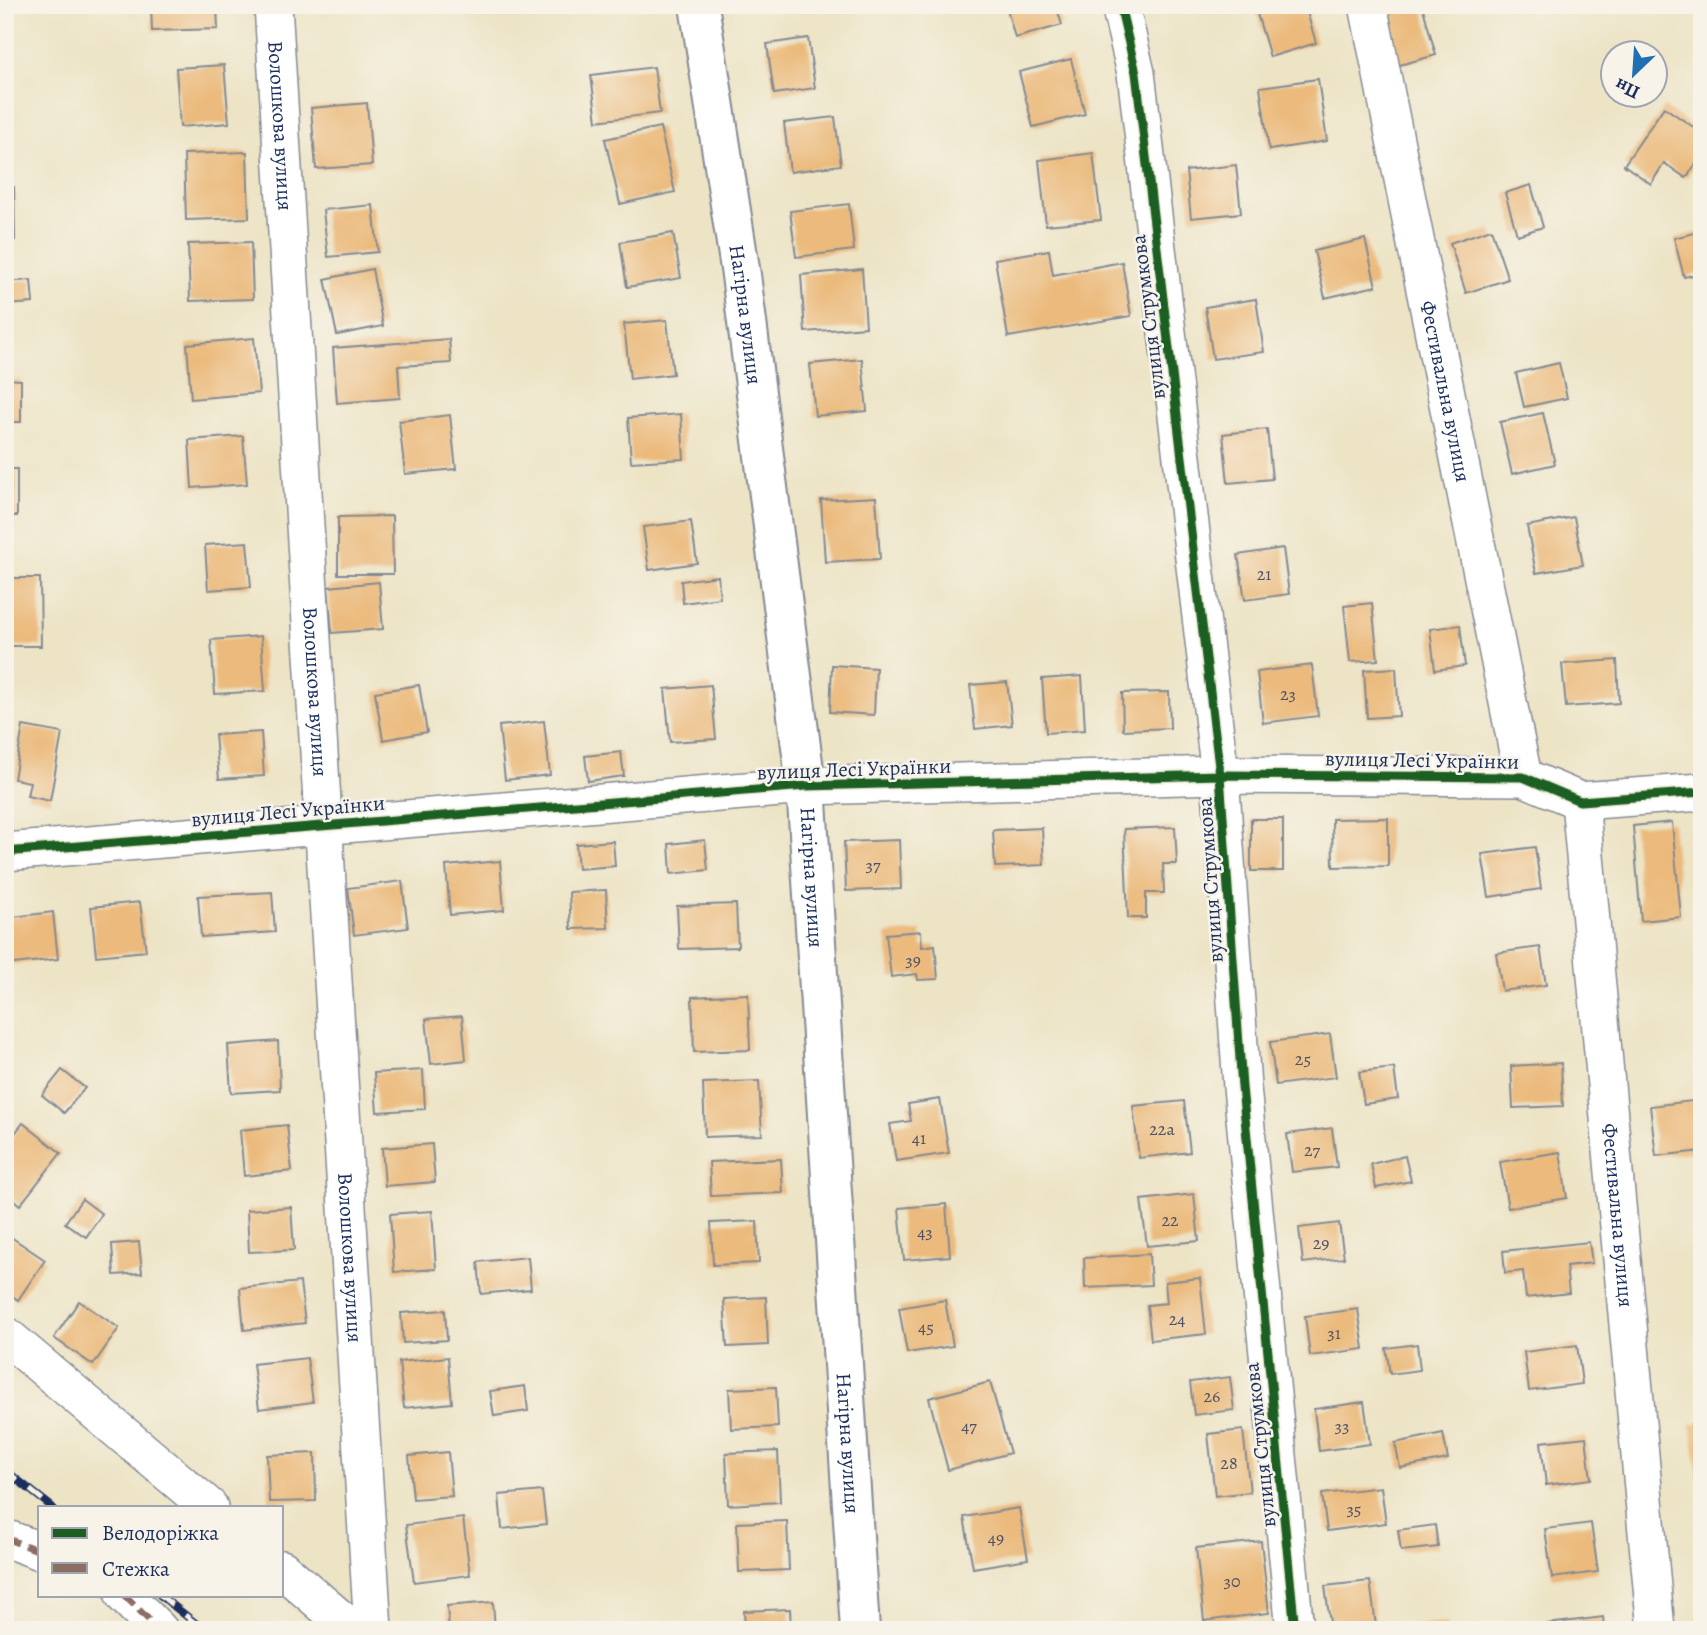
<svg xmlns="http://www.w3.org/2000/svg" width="1707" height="1635" viewBox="0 0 1707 1635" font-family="Alegreya,serif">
  <rect width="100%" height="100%" fill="#f7f3e8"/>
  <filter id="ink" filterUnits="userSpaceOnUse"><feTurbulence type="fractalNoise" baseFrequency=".0143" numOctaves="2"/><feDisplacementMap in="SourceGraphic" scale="14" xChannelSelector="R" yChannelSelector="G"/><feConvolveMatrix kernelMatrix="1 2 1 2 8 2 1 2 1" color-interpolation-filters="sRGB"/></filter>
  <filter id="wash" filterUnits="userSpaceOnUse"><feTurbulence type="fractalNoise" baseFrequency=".00686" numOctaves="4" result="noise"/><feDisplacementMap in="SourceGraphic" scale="28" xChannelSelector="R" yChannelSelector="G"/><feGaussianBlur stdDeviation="1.57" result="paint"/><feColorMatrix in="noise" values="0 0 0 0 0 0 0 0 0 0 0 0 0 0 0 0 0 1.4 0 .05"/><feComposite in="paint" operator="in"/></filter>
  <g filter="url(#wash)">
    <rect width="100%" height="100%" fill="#ede4c6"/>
    <g id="blocks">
      <!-- building -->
      <g fill="#ebba7c">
        <polygon points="151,5 217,5 218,29 152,31"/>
        <polygon points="1006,5 1056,5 1062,25 1015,38"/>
        <polygon points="1260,5 1305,5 1316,43 1270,57 1255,7"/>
        <polygon points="1412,5 1422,5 1436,55 1396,66 1382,13"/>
        <polygon points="808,38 815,88 774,94 767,44"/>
        <polygon points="1071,59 1085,114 1033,127 1019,72"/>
        <polygon points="224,65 229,123 180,127 176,68"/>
        <polygon points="654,67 660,113 597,121 591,75"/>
        <polygon points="1318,79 1327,141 1269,150 1260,87"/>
        <polygon points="367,103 372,165 316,169 311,108"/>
        <polygon points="1664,107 1702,133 1702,155 1686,178 1664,163 1651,184 1624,165"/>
        <polygon points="835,117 841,165 790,172 784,123"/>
        <polygon points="660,127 675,192 620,204 605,139"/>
        <polygon points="247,152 249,218 186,220 184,154"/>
        <polygon points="1093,153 1101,220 1046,225 1039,160"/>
        <polygon points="1236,165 1241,213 1191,218 1186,171"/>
        <polygon points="1531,185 1543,227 1517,235 1505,193"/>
        <polygon points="14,187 15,240 5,240 5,188"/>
        <polygon points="849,204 854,250 796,257 790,211"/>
        <polygon points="373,205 378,252 328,257 323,210"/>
        <polygon points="1491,229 1508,279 1466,293 1450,243"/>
        <polygon points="1702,231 1702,273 1684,277 1674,238"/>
        <polygon points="673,233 681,278 627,287 620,242"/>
        <polygon points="1365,239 1376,286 1325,298 1314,251"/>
        <polygon points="251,242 253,299 190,301 188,244"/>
        <polygon points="1049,250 1053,275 1122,262 1131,316 1008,337 995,259"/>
        <polygon points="372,269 383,326 337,335 325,279"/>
        <polygon points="862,269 866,327 805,332 801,275"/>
        <polygon points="31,280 33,303 5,305 5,282"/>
        <polygon points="1256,299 1264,352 1213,359 1205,307"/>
        <polygon points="667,320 673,374 630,379 624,324"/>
        <polygon points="254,338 259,393 191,399 187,344"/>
        <polygon points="449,339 451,363 398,366 400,398 337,403 333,348"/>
        <polygon points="862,359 867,411 815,416 810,364"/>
        <polygon points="1559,363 1567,398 1524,407 1516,373"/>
        <polygon points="5,379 21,380 21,422 5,422"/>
        <polygon points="1543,413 1555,464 1512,474 1500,422"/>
        <polygon points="681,414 684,459 631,462 628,418"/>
        <polygon points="450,415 456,469 405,474 399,421"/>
        <polygon points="1267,429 1272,479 1228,483 1223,434"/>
        <polygon points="243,436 247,484 192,488 189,440"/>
        <rect x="5" y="469" width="12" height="47"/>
        <polygon points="876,497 880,559 825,562 821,500"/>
        <polygon points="392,516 393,574 338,574 338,517"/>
        <polygon points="1574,517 1583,565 1536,573 1527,526"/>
        <polygon points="691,521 697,563 649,570 643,527"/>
        <polygon points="247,542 251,587 208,590 205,545"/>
        <polygon points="1283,548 1289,594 1245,600 1238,555"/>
        <polygon points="718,576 720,598 683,603 681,581"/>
        <polygon points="5,578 40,578 41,646 5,646"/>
        <polygon points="379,582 383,629 332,633 328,587"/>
        <polygon points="1372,603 1378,660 1350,662 1344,606"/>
        <polygon points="1460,625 1465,666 1435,670 1430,629"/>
        <polygon points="261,636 265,691 215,694 211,640"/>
        <polygon points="1617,660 1619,703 1566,707 1562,664"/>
        <polygon points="832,665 876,668 874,715 830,712"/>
        <polygon points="1312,665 1318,716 1263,723 1257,672"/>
        <polygon points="1396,668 1399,716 1367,718 1364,670"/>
        <polygon points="1082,676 1085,730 1046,733 1042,679"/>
        <polygon points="1007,682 1012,725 975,729 970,685"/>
        <polygon points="419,685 427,732 383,740 375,692"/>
        <polygon points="711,685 716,739 670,742 665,689"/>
        <polygon points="1169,692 1170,728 1123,730 1122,693"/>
        <polygon points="544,721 550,775 505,780 499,726"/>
        <polygon points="23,726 62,733 50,801 27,796 30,782 14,779"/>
        <polygon points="261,732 264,776 219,779 215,735"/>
        <polygon points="621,752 624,776 588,781 585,756"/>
        <polygon points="1388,818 1388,866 1333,867 1332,819"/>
        <rect x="1251" y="819" width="32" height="52"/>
        <polygon points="1672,822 1681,917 1641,921 1633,826"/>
        <polygon points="1175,827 1177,864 1163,864 1164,893 1146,893 1146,918 1128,918 1124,829"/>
        <polygon points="1042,828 1044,865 995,867 993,830"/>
        <polygon points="705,840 708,870 671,874 669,844"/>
        <polygon points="899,840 901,889 846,891 844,842"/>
        <polygon points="613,841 615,866 578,869 576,844"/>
        <polygon points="1535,847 1541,889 1489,897 1482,854"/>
        <polygon points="500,861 504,910 450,915 446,866"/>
        <polygon points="402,881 408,928 354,935 348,888"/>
        <polygon points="606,890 608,928 571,929 569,892"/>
        <polygon points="272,892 275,932 201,937 198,896"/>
        <polygon points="140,902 146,951 96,956 91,907"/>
        <polygon points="736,904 738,947 679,949 677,906"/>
        <polygon points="53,912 58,959 5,965 5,918"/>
        <polygon points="921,931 922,947 935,945 938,979 918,980 917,974 891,977 886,934"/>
        <polygon points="1540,947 1546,985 1502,991 1496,953"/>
        <polygon points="748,994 750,1050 694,1052 692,997"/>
        <polygon points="462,1016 466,1060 431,1064 426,1019"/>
        <polygon points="1330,1034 1336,1077 1276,1085 1270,1042"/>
        <polygon points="278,1041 280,1090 231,1093 228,1045"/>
        <polygon points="1561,1063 1563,1106 1513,1108 1511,1066"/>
        <polygon points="1394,1068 1398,1099 1364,1104 1359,1072"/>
        <polygon points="62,1070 85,1088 64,1113 42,1095"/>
        <polygon points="423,1070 425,1109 377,1112 374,1073"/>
        <polygon points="759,1081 762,1135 705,1137 703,1083"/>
        <polygon points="940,1099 949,1153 896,1161 890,1124 911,1121 908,1104"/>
        <polygon points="1700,1100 1702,1151 1656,1156 1650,1106"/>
        <polygon points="1184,1101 1190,1152 1139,1158 1133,1106"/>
        <polygon points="23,1123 61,1153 20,1205 5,1193 5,1146"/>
        <polygon points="287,1125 292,1171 244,1176 240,1130"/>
        <polygon points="1332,1128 1337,1167 1292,1172 1287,1134"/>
        <polygon points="432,1144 435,1182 385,1186 382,1148"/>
        <polygon points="1560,1152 1567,1198 1508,1208 1500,1162"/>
        <polygon points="1405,1156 1411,1181 1376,1188 1371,1164"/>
        <polygon points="781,1159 783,1193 711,1196 709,1162"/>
        <polygon points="1194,1194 1199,1241 1147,1246 1141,1200"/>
        <polygon points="82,1199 102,1214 86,1237 65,1223"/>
        <polygon points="946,1204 950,1256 904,1260 899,1208"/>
        <polygon points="291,1207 294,1250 249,1252 247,1210"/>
        <polygon points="432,1211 436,1269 394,1272 390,1214"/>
        <polygon points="757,1221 759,1263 713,1265 711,1223"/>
        <polygon points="1339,1223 1344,1258 1303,1263 1299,1228"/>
        <polygon points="5,1233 45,1260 18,1300 5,1291"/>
        <polygon points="139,1242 142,1273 114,1275 112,1244"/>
        <polygon points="1589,1242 1592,1263 1566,1266 1569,1293 1526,1298 1523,1271 1505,1273 1503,1251"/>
        <polygon points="1149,1254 1151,1285 1085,1288 1084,1258"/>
        <polygon points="528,1257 531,1289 481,1294 478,1262"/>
        <polygon points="1200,1278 1206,1334 1151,1340 1147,1305 1167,1303 1165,1282"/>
        <polygon points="300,1282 305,1323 244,1330 240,1288"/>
        <polygon points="766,1297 768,1345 727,1347 724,1299"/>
        <polygon points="945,1300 953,1346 907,1353 899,1308"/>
        <polygon points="79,1301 119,1328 93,1365 54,1338"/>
        <polygon points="1358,1309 1364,1349 1310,1356 1305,1316"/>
        <polygon points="445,1310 447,1340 403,1343 401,1313"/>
        <polygon points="1417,1344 1420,1370 1390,1374 1386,1348"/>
        <polygon points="1577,1345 1582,1384 1529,1391 1524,1352"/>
        <polygon points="448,1357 452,1403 404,1408 399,1362"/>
        <polygon points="307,1358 313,1402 259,1409 253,1364"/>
        <polygon points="1230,1377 1234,1410 1194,1415 1190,1382"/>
        <polygon points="990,1382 1010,1453 948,1470 929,1398"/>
        <polygon points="525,1386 528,1411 494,1416 490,1391"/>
        <polygon points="776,1387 778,1427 731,1429 729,1389"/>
        <polygon points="1364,1402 1370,1444 1319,1451 1314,1409"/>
        <polygon points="1702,1423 1702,1482 1699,1482 1691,1424"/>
        <polygon points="1243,1430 1250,1492 1215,1496 1208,1434"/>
        <polygon points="1443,1433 1448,1459 1400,1468 1395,1443"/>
        <polygon points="1586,1437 1591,1479 1546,1485 1541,1442"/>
        <polygon points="778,1451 780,1502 728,1505 726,1453"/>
        <polygon points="448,1452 452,1496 413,1499 409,1456"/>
        <polygon points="315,1453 316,1501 269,1502 267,1455"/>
        <polygon points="1381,1487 1386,1523 1327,1531 1322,1494"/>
        <polygon points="542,1491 546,1524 502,1529 499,1495"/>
        <polygon points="1019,1508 1028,1559 973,1568 964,1517"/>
        <polygon points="463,1518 470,1575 414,1582 406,1525"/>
        <polygon points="787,1521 789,1570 739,1572 737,1523"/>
        <polygon points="1591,1523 1598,1572 1552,1578 1545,1529"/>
        <polygon points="1435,1525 1438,1547 1401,1551 1398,1530"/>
        <polygon points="1261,1541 1269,1613 1204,1621 1196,1548"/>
        <polygon points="1370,1581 1376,1626 1352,1630 1331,1630 1325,1586"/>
        <polygon points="493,1602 495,1630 449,1630 447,1606"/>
        <polygon points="790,1609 791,1630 745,1630 744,1611"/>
        <polygon points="1603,1617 1605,1630 1548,1630 1548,1624"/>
        <polygon points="1447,1623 1448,1630 1405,1630 1405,1626"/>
      </g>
    </g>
  </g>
  <g filter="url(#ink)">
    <use href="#blocks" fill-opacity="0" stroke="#848a92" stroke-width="2"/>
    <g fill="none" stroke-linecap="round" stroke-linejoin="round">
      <!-- minor casing -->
      <g stroke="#848a92" stroke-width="40">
        <g id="minor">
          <path id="s1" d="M273 5 373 1630"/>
          <polyline points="1120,5 1136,73 1220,775 1242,1087 1295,1630"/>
          <path id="s2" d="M1368 5 1523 777"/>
          <path id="s3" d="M1580 801 1656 1630"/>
          <polyline points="5,852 806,786 1220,775 1523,777 1580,801 1702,792"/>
          <polyline points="5,1335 209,1507"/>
          <polyline points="5,1538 40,1551"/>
          <polyline points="282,1569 353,1630"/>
          <polyline points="124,1595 159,1630"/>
        </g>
      </g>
      <!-- tertiary casing -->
      <g stroke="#848a92" stroke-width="42">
        <g id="tertiary">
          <path id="s4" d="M699 5 741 275 806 786 860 1630"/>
        </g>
      </g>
      <!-- minor -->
      <use href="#minor" stroke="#fff" stroke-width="37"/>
      <!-- tertiary -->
      <use href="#tertiary" stroke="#fff" stroke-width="38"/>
      <!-- rail casing -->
      <g stroke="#1b2f5e" stroke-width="8">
        <g id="rail">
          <polyline points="5,1470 52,1507"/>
          <polyline points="160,1595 204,1630"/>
        </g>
      </g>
      <!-- rail -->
      <use href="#rail" stroke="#f7f3e8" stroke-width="5" stroke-dasharray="16" stroke-linecap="butt"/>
      <!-- quiet -->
      <g stroke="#8d6e63" stroke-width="7" stroke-dasharray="14 7" stroke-linecap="butt">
        <polyline points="5,1538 40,1551"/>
        <polyline points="124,1595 159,1630"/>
      </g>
      <!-- cycleway casing -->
      <g stroke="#f7f3e8" stroke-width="13">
        <g id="cycleway">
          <polyline points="1120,5 1136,73 1220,775 1242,1087 1295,1630"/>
          <polyline points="5,852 806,786 1220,775 1523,777 1580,801 1702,792"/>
        </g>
      </g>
      <!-- cycleway -->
      <use href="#cycleway" stroke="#1b5e20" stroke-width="9"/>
    </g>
  </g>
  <g text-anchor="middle" stroke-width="5" stroke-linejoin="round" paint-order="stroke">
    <!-- number labels -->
    <g font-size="18" fill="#4f5266">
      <text x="1264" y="580">21</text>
      <text x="1288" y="700">23</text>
      <text x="873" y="871">37</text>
      <text x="913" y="966">39</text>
      <text x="1303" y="1065">25</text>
      <text x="1162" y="1135">22а</text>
      <text x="919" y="1144">41</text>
      <text x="1312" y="1156">27</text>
      <text x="1170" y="1226">22</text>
      <text x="925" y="1238">43</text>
      <text x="1321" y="1249">29</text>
      <text x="1177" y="1325">24</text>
      <text x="926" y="1333">45</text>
      <text x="1334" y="1339">31</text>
      <text x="1212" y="1402">26</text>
      <text x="969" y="1432">47</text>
      <text x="1342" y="1432">33</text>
      <text x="1229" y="1469">28</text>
      <text x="1354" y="1515">35</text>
      <text x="996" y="1544">49</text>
      <text x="1232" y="1587">30</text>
    </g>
    <!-- street labels -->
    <g font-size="21" fill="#1b2f5e" stroke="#f7f3e8">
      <text dy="7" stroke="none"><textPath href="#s1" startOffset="121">Волошкова вулиця</textPath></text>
      <text dy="7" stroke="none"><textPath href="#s4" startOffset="313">Нагірна вулиця</textPath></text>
      <text transform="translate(1148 317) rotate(-97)" y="7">вулиця Струмкова</text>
      <text dy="7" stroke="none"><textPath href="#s2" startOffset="394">Фестивальна вулиця</textPath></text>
      <text dy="7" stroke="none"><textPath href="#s1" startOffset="688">Волошкова вулиця</textPath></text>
      <text transform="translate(1422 760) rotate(1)" y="7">вулиця Лесі Українки</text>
      <text transform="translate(854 769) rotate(-2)" y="7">вулиця Лесі Українки</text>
      <text transform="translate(288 811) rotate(-5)" y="7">вулиця Лесі Українки</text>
      <text dy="7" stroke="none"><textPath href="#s4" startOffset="880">Нагірна вулиця</textPath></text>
      <text transform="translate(1210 880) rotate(-94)" y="7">вулиця Струмкова</text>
      <text dy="7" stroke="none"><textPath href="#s3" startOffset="416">Фестивальна вулиця</textPath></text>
      <text dy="7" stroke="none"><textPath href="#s1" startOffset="1255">Волошкова вулиця</textPath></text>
      <text dy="7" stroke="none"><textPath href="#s4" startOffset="1447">Нагірна вулиця</textPath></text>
      <text transform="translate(1260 1445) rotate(-96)" y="7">вулиця Струмкова</text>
    </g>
  </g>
  <!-- margin -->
  <rect width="1707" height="1635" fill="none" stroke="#f7f3e8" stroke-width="28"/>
  <!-- legend -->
  <rect x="38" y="1506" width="245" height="91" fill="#f7f3e8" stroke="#9fa5b1" stroke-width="2"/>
  <rect x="52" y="1528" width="35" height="10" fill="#1b5e20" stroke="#9fa5b1" stroke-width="2"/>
  <text x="102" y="1540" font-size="21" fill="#1b2f5e">Велодоріжка</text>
  <rect x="52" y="1563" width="35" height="10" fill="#8d6e63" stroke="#9fa5b1" stroke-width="2"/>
  <text x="102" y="1576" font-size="21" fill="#1b2f5e">Стежка</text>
  <!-- north arrow -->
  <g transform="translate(1634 74) rotate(205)"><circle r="33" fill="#f7f3e8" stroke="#9fa5b1" stroke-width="2"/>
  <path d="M0-5L12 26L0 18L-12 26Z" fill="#1f6fb2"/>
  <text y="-10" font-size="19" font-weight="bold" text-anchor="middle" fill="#1b2f5e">Пн</text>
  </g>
</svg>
